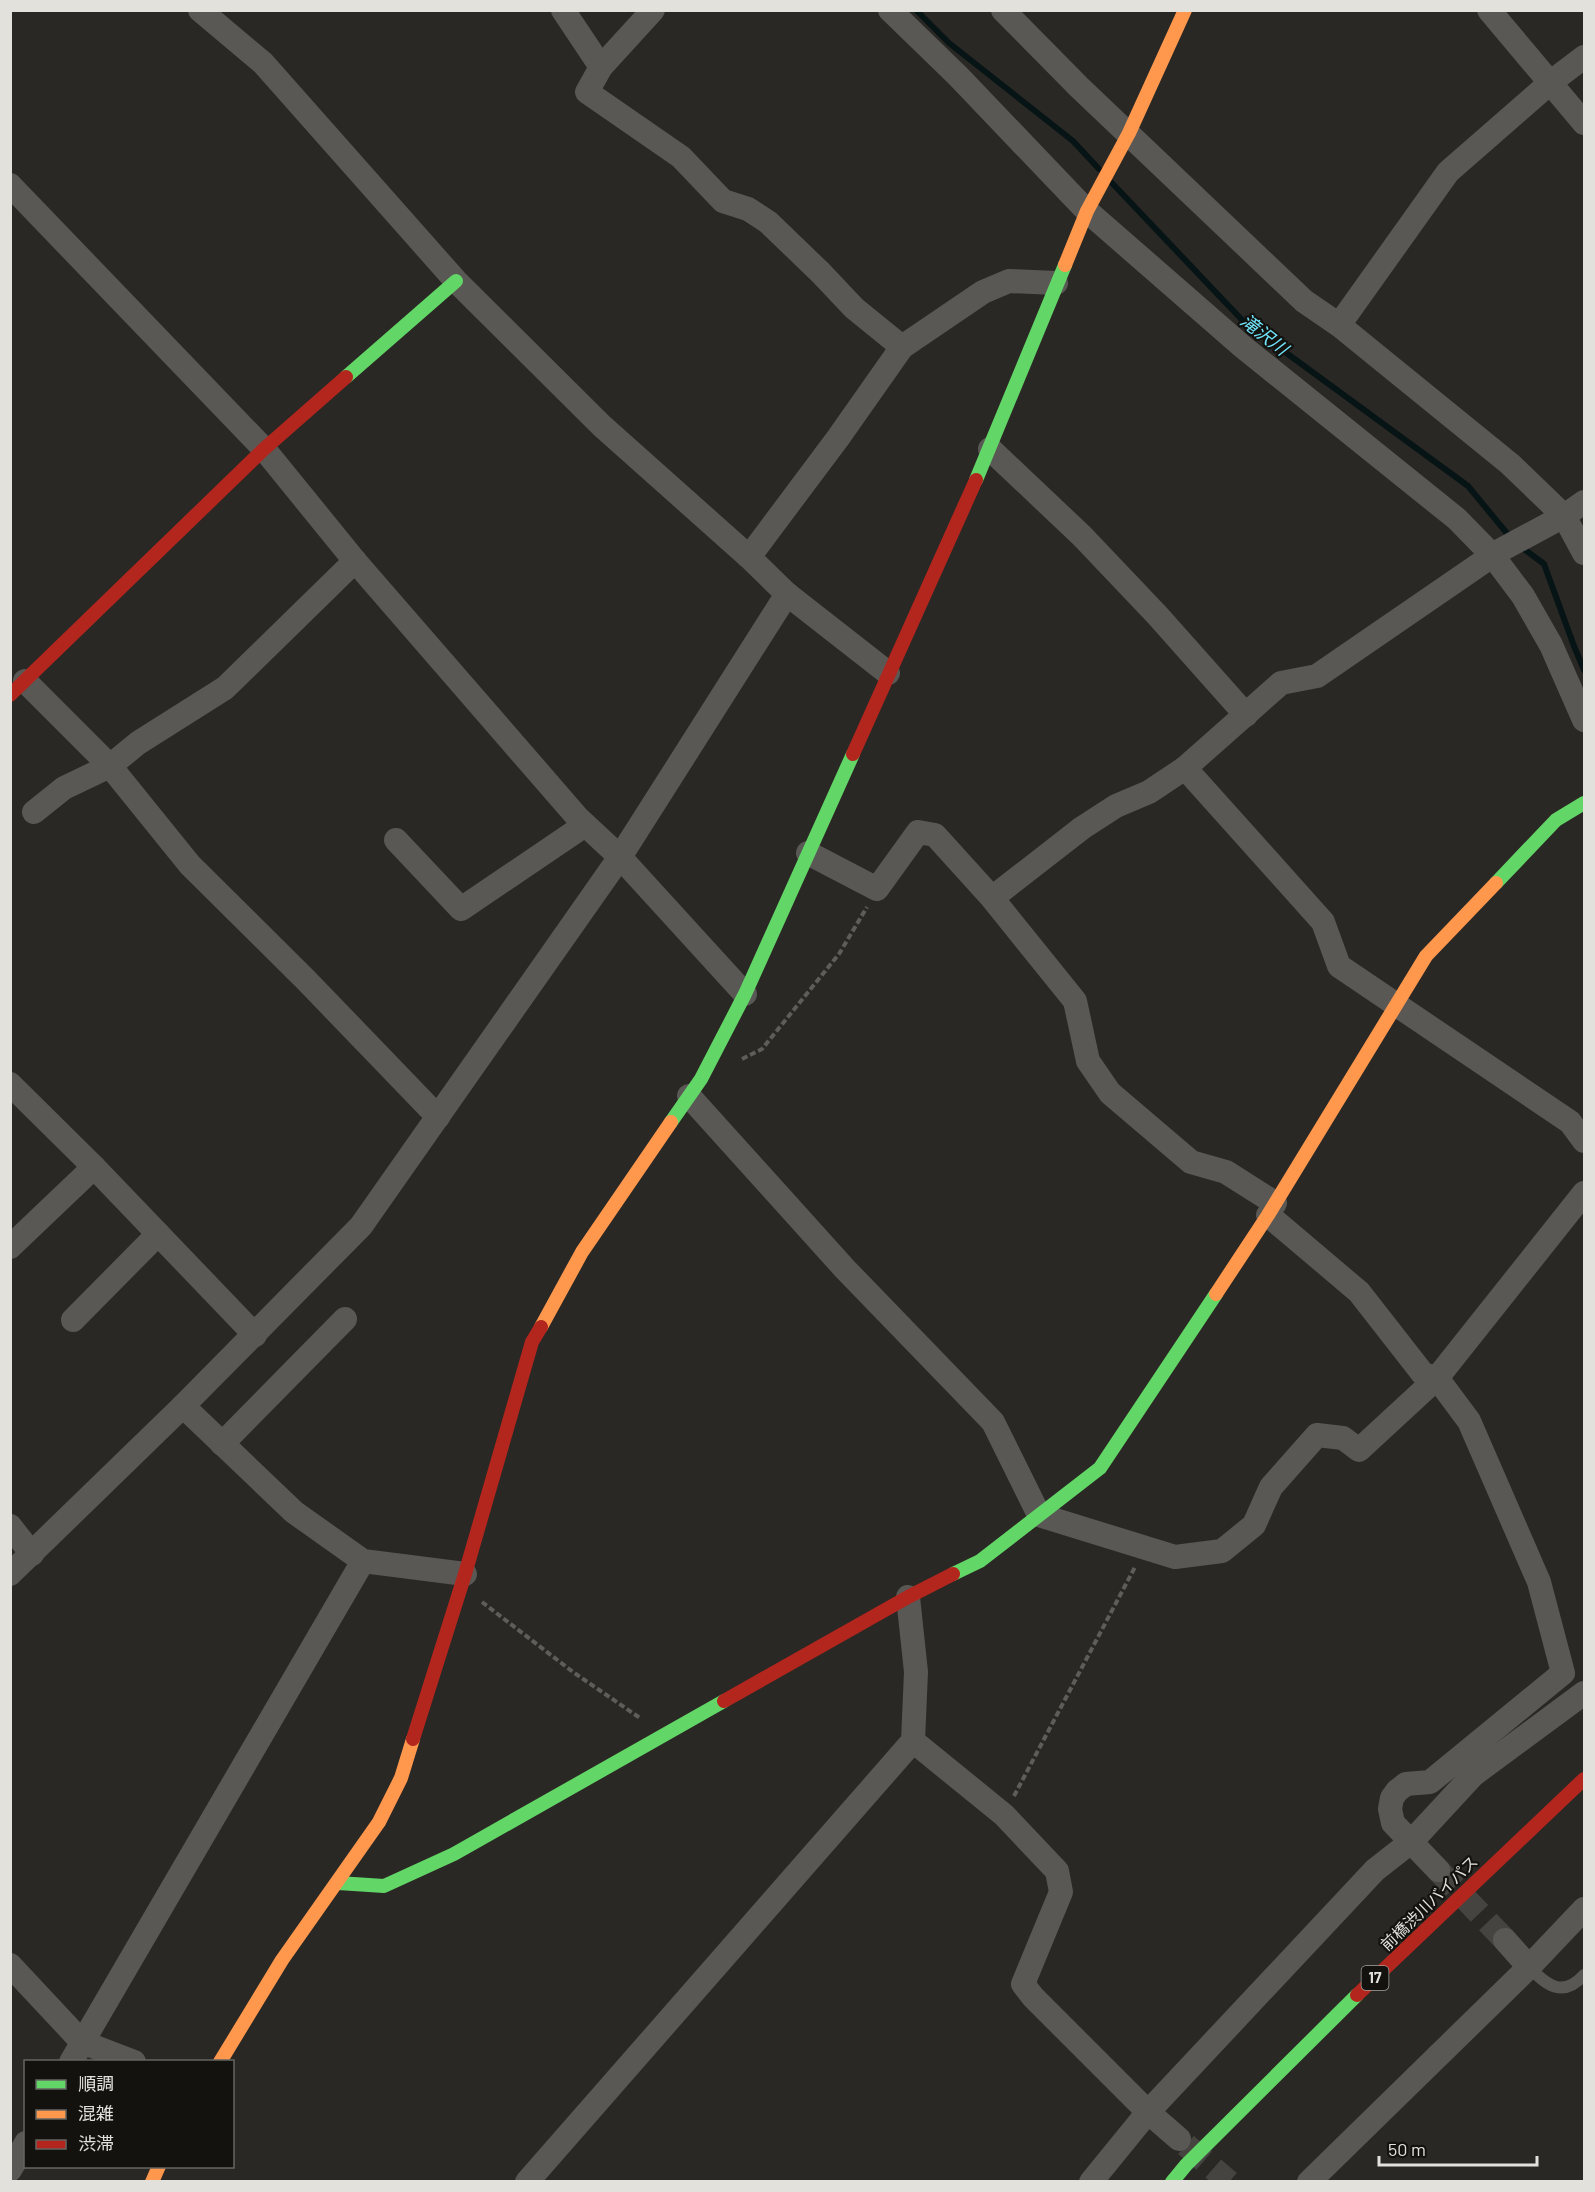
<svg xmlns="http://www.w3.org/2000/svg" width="1595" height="2192" viewBox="0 0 1595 2192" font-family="Barlow,'Noto Sans JP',sans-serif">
  <rect width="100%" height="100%" fill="#2a2824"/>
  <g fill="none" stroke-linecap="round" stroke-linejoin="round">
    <!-- stream -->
    <g stroke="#071416" stroke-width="6">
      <polyline points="916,10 949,43 1073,141 1099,169"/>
      <polyline points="1112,183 1244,322 1468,486 1510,537"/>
      <polyline points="1520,546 1544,564 1574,646 1584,670"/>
    </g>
    <!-- street-tunnel -->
    <g stroke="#464440" stroke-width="24" stroke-dasharray="24 12" stroke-linecap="butt">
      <polyline points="1438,1870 1505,1940"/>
      <polyline points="1186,2145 1229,2182"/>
    </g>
    <!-- path -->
    <g stroke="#5e5d5a" stroke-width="4" stroke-dasharray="6 3" stroke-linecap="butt">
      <polyline points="742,1059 762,1049 839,954 867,907"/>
      <polyline points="482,1602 573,1672 640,1718"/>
      <polyline points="1014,1796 1135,1567"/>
    </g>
    <!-- lane -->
    <path stroke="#595855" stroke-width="12" d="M1529 1967C1547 1986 1563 1998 1584 1975"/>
    <!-- street -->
    <g stroke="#595855" stroke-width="24">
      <polyline points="200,10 263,63 456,281 602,426 749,557 787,594 888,673"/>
      <polyline points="563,10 601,67"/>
      <polyline points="653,10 601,67 587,92 681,157 723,201 748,209 768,222 821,273 854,308 902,347"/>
      <polyline points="890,10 959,77 1087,211 1243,347 1457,519 1493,556 1523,596 1551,645 1584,720"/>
      <polyline points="1003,10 1079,87 1304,301 1339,325 1510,464 1564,516 1584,553"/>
      <polyline points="1489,10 1584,123"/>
      <polyline points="10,185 264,449 355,561 578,818 620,857 745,994"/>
      <polyline points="1339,325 1448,172 1551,82 1584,57"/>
      <polyline points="990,449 1082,536 1158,616 1246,715"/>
      <polyline points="749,557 838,438 902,347 983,292 1009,281 1056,283"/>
      <polyline points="25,681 110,766 190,865 306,980 438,1117"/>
      <polyline points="1185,768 1323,922 1339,966 1570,1122 1584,1141"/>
      <polyline points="34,812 64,788 110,766 138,743 225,688 355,561"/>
      <polyline points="396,840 461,909 585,825"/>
      <polyline points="808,853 877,889 918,832 935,835 992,898 1075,1001 1088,1061 1110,1093 1191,1162 1226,1172 1275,1203"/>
      <polyline points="992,898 1082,828 1116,806 1149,792 1185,768 1281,683 1317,676 1499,551 1564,516 1584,502"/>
      <polyline points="10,1084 94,1167 255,1335"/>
      <polyline points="689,1096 845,1269 993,1422 1039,1515 1175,1557 1222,1551 1254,1525 1271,1487 1317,1435 1343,1438 1359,1450 1437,1378 1584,1193"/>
      <polyline points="1268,1215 1359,1292 1423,1374 1437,1378 1469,1421 1539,1582 1563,1673 1430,1782 1406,1784 1397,1791 1392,1798 1390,1809 1393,1823 1438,1870"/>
      <polyline points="10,1247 94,1167"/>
      <polyline points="73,1320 158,1234"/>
      <polyline points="183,1406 294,1512 363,1561 465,1574"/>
      <polyline points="222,1444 345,1319"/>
      <polyline points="10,1526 32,1554"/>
      <polyline points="10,1574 183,1406 361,1226 620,857 787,594"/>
      <polyline points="913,1741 1004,1815 1057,1871 1061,1892 1023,1984 1033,1997 1148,2112 1179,2139"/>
      <polyline points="1505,1940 1529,1967"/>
      <polyline points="10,1965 82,2042 134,2062"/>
      <polyline points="71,2062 363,1561"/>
      <polyline points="10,2170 26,2143"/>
      <polyline points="527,2182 913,1741 916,1672 908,1597"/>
      <polyline points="1091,2182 1148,2112 1375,1870 1412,1841 1473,1775 1584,1693"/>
      <polyline points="1309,2182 1529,1967 1584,1909"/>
    </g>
    <!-- fast -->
    <g stroke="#63d668" stroke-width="14">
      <polyline points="346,377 456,281"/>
      <polyline points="976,480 1065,265"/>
      <polyline points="1496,883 1556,820 1584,803"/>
      <polyline points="671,1122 701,1079 745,994 853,754"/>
      <polyline points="953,1574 980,1561 1100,1468 1216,1294"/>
      <polyline points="338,1883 384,1886 454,1854 724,1701"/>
      <polyline points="1172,2182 1186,2165 1357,1995"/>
    </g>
    <!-- slow -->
    <g stroke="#ff974d" stroke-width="14">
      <polyline points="1065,265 1087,211 1129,133 1185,10"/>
      <polyline points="1216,1294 1268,1215 1426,956 1496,883"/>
      <polyline points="541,1327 582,1252 671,1122"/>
      <polyline points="220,2062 282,1960 379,1822 401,1778 413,1739"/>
      <polyline points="152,2182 159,2166"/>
    </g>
    <!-- jam -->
    <g stroke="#b3261e" stroke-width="14">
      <polyline points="10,695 264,449 346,377"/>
      <polyline points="853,754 976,480"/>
      <polyline points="724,1701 908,1597 953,1574"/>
      <polyline points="413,1739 465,1574 532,1342 541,1327"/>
      <polyline points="1357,1995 1584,1779"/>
    </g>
  </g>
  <g text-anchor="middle" stroke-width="4.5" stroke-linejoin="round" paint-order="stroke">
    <!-- shield labels -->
    <rect fill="#13120f" stroke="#a5a39e" stroke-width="1.5" x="1361.5" y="1966" width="27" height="24" rx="4.5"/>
    <g font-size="15" font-weight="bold" fill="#e3e1dc">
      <text x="1375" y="1983">17</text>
    </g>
    <!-- street labels -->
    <g font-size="16" fill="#e3e1dc" stroke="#13120f">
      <text transform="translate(1429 1903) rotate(-44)" y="6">前橋渋川バイパス</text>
    </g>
    <!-- water labels -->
    <g font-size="18" font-style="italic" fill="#70e5fc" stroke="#13120f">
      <text transform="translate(1264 335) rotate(38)" y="6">滝沢川</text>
    </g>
  </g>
  <!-- border -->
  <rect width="1595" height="2192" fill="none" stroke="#e3e1dc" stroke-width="24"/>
  <!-- legend -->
  <rect x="24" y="2060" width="210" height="108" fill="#13120f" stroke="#666561" stroke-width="1.5"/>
  <rect x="36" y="2080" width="30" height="9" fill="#63d668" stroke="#666561" stroke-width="1.5"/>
  <text x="78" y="2090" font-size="18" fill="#e3e1dc">順調</text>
  <rect x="36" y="2110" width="30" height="9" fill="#ff974d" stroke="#666561" stroke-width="1.5"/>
  <text x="78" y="2120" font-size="18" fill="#e3e1dc">混雑</text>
  <rect x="36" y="2140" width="30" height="9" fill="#b3261e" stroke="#666561" stroke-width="1.5"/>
  <text x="78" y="2150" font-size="18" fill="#e3e1dc">渋滞</text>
  <!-- scale -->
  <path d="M1379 2156v9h158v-9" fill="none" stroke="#e3e1dc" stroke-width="3"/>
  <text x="1388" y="2156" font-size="18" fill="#e3e1dc" stroke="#13120f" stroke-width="4.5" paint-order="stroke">50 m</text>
</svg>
